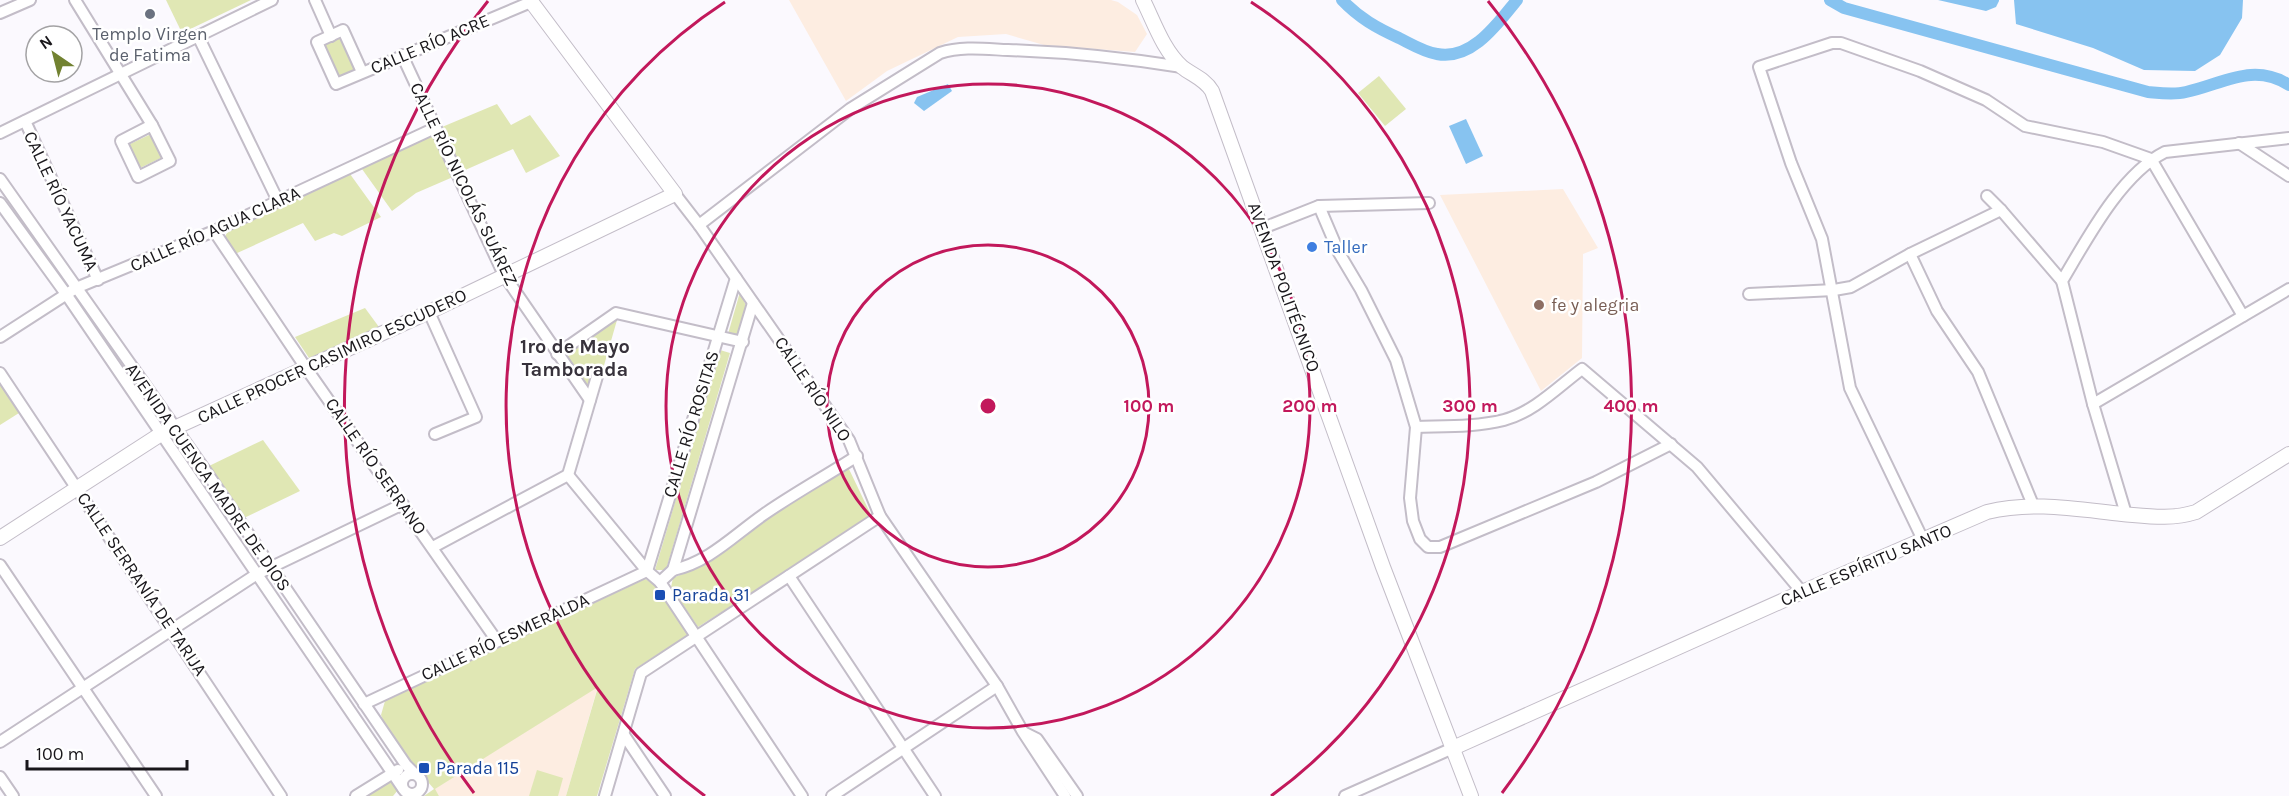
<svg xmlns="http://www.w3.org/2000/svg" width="2289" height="796" viewBox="0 0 2289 796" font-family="Karla,sans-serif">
  <rect width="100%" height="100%" fill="#fbf9fe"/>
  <!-- industrial -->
  <g fill="#fdede1">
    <polygon points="789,0 1111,0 1118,2 1137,15 1147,34 1135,52 1044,45 1006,34 958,37 887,71 846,101"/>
    <polygon points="1563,189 1598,248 1583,254 1582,358 1541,391 1440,195"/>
    <polygon points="598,686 566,796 439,796 434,789"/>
  </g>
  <!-- green -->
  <g fill="#e0e7b4">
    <polygon points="166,0 251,0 182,33"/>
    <polygon points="343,36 357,69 337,78 323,45"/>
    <polygon points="1379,76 1406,109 1385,126 1358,93"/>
    <polygon points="497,104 511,125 530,115 560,156 526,173 513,149 463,171 442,127"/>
    <polygon points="433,133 453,177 416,193 392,211 362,169"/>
    <polygon points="151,134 163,157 140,168 128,145"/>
    <polygon points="350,174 381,217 342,236 334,233 315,241 303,223 235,254 225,237 228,230 288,200"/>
    <polygon points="740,292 747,308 739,336 728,334"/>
    <polygon points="365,308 379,327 309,358 295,337"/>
    <polygon points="617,320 603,369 600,367 598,370 589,392 567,357 576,348"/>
    <polygon points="720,350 730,353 666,570 655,570"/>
    <polygon points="0,384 19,413 0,425"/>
    <polygon points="263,440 300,491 244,518 209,466"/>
    <polygon points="848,467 872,517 698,627 671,587 673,578 715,559 763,521"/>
    <polygon points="645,579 656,584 688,635 635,669 597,796 566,796 598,687 435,789 439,796 424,796 434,789 416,768 384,722 381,715 385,701"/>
    <polygon points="537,770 563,778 558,796 529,796"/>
    <polygon points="390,782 393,782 398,790 393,796 367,796"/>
  </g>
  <!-- water -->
  <g fill="#87c3f0">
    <polygon points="1938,0 1999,0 1999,1 1996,7 1986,11"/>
    <polygon points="2014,0 2243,0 2242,18 2220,55 2195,71 2144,70 2093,48 2016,24"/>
    <polygon points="948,84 952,91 924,111 914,103 917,97"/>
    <polygon points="1466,119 1483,156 1466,164 1449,126"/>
  </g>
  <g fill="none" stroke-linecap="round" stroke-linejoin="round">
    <!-- canal -->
    <g stroke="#87c3f0" stroke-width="12">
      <path d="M1342 0C1359 18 1377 28 1399 38 1411 44 1424 52 1437 54 1472 61 1498 23 1517 0"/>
      <path d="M1830 0 1844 8 2148 92C2160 93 2174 95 2186 92 2223 84 2253 62 2289 85"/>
    </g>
    <!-- street casing -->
    <g stroke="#c3bdc8" stroke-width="14">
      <g id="street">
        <polyline points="75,0 152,125"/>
        <polyline points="315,0 331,36"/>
        <polyline points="0,13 30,0"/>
        <polyline points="198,36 278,201"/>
        <polyline points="402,55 504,275 590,400"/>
        <polyline points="362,72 343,30 317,42 336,84 531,2"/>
        <polyline points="25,121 98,280"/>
        <polygon points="152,125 170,161 138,177 121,141"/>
        <polyline points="0,133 272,0"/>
        <polyline points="2239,143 2289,176"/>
        <polyline points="0,179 205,470 406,765 415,774"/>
        <polyline points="675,194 699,225 849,440 880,516 997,686 1023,732 1065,796"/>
        <polyline points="1987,196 2001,210 2062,281"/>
        <polyline points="0,203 66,294 402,787"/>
        <polyline points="1319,206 1339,253 1361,290 1396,360 1416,427 1410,498 1413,521 1420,539 1428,547 1440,547 1596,482 1671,444"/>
        <path d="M699 225 850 109 940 53C962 46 985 49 1008 50 1067 52 1125 58 1182 67"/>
        <polyline points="1263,228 1319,206 1429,203"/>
        <polyline points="214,231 306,368 497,641"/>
        <polyline points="1910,254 1937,311 1978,372 2033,505"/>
        <polyline points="1749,294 1834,290 1851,287 1910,254 2001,210"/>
        <polyline points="429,312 476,417 435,434"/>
        <polyline points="0,337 76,288 214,231 435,128"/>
        <polyline points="557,354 616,313 743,342"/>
        <polyline points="0,373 281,796"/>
        <polyline points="2093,404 2289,289"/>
        <path d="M1416 427C1445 426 1476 427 1504 420 1534 412 1558 387 1582 369L1697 467 1802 592"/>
        <polyline points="568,475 647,571 660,582 802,796"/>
        <polyline points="568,475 598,373"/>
        <path d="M2126 514 2093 404 2062 281C2087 239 2121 174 2165 152L2289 138"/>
        <polyline points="1923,540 1850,388 1822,239 1791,163 1759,67 1832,43 1841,43 1920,71 1986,100 2025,126 2103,142 2151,159 2243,316"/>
        <polyline points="433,547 568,475"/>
        <polyline points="0,565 156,796"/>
        <path d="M673 570C709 562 733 536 763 515 793 494 826 476 857 456"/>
        <polyline points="647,571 736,278"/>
        <polyline points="789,576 935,796"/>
        <polyline points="660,582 673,570 753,303"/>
        <polyline points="364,704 647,571"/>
        <polyline points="1025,733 1037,739 1077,796"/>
        <polyline points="624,735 665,796"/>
        <polyline points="0,742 257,574 403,504"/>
        <circle cx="412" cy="784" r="10"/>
        <polyline points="0,777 13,796"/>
        <polyline points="356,796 398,770"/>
        <polyline points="605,796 641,673 880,516"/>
        <polyline points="832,796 997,686"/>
        <polyline points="1345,796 1453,748"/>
      </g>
    </g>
    <!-- secondary casing -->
    <g stroke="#c3bdc8" stroke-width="16">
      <g id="secondary">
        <path d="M1143 0C1154 22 1163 50 1182 67 1192 75 1205 79 1212 91L1383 567 1471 796"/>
        <polyline points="0,538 161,434 429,312 675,194 530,0"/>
        <path d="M1453 748 1802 592 1987 512C2033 501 2075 509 2122 514 2147 516 2171 520 2196 512L2289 454"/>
      </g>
    </g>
    <!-- street -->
    <use href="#street" stroke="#fff" stroke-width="10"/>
    <!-- secondary -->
    <use href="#secondary" stroke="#fff" stroke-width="14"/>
  </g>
  <!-- distance rings -->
  <g fill="none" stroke="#c2185b" stroke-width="3">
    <circle cx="988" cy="406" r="161"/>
    <circle cx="988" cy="406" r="322"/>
    <path d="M705 796A482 482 0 0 1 725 2M1251 2A482 482 0 0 1 1271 796"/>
    <path d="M474 793A643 643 0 0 1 488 1M1488 1A643 643 0 0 1 1502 793"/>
  </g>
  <!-- markers -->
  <circle fill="#6b7280" stroke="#fff" stroke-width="2" cx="150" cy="14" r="6"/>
  <circle fill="#3f7fe0" stroke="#fff" stroke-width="2" cx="1312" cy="247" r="6"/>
  <circle fill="#8d6e63" stroke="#fff" stroke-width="2" cx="1539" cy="305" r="6"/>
  <g fill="#1a4fb4" stroke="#fff" stroke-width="2">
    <rect x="654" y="589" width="12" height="12" rx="3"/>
    <rect x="418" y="762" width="12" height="12" rx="3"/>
  </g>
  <g text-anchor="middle" stroke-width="5" stroke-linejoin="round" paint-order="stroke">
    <!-- worship labels -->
    <g font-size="18" fill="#5b616d" stroke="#fff">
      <text x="150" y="40">Templo Virgen<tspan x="150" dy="21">de Fatima</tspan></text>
    </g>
    <!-- street labels -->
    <g font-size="18" fill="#19171b" stroke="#fff">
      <text transform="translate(430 44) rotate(-23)" y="6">CALLE RÍO ACRE</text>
      <text transform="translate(464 184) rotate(64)" y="6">CALLE RÍO NICOLÁS SUÁREZ</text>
      <text transform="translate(61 201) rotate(65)" y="6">CALLE RÍO YACUMA</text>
      <text transform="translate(215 229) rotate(-24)" y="6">CALLE RÍO AGUA CLARA</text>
      <text transform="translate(1284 287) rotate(70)" y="6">AVENIDA POLITÉCNICO</text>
      <text transform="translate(332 356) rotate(-25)" y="6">CALLE PROCER CASIMIRO ESCUDERO</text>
      <text transform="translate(813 389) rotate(56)" y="6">CALLE RÍO NILO</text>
      <text transform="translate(691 424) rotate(-73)" y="6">CALLE RÍO ROSITAS</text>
      <text transform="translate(376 466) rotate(55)" y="6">CALLE RÍO SERRANO</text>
      <text transform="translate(208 477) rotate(55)" y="6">AVENIDA CUENCA MADRE DE DIOS</text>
      <text transform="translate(1866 565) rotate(-23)" y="6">CALLE ESPÍRITU SANTO</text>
      <text transform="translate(142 584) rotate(56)" y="6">CALLE SERRANÍA DE TARIJA</text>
      <text transform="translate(505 637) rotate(-25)" y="6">CALLE RÍO ESMERALDA</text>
    </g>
    <!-- shop labels -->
    <g font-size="18" fill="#366cbe" stroke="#fff" text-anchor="start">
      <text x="1324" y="253">Taller</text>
    </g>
    <!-- education labels -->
    <g font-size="18" fill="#785e54" stroke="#fff" text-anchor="start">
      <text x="1551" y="311">fe y alegria</text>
    </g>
    <!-- transit labels -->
    <g font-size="18" fill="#164399" stroke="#fff" text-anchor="start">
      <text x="672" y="601">Parada 31</text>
      <text x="436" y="774">Parada 115</text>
    </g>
    <!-- neighbourhood labels -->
    <g font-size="20" font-weight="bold" fill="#37323b" stroke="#fff">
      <text x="575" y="353">1ro de Mayo<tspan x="575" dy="23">Tamborada</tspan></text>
    </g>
  </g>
  <circle cx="988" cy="406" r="9" fill="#c2185b" stroke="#fff" stroke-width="3"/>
  <g font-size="18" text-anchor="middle" font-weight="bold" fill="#c2185b" stroke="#fff" stroke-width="5" stroke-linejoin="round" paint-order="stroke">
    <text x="1149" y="412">100 m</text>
    <text x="1310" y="412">200 m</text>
    <text x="1470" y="412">300 m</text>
    <text x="1631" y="412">400 m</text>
  </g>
  <!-- north arrow -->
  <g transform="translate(54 54) rotate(325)"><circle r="28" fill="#ffffff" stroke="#a3a2a4" stroke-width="1.5"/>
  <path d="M0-4.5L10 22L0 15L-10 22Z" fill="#728231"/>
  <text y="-9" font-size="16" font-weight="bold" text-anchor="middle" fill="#19171b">N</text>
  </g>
  <!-- scale -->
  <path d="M27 760v9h160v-9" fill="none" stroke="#19171b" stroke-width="3"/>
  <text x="36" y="760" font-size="18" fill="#19171b" stroke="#ffffff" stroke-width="4.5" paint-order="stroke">100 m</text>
</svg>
